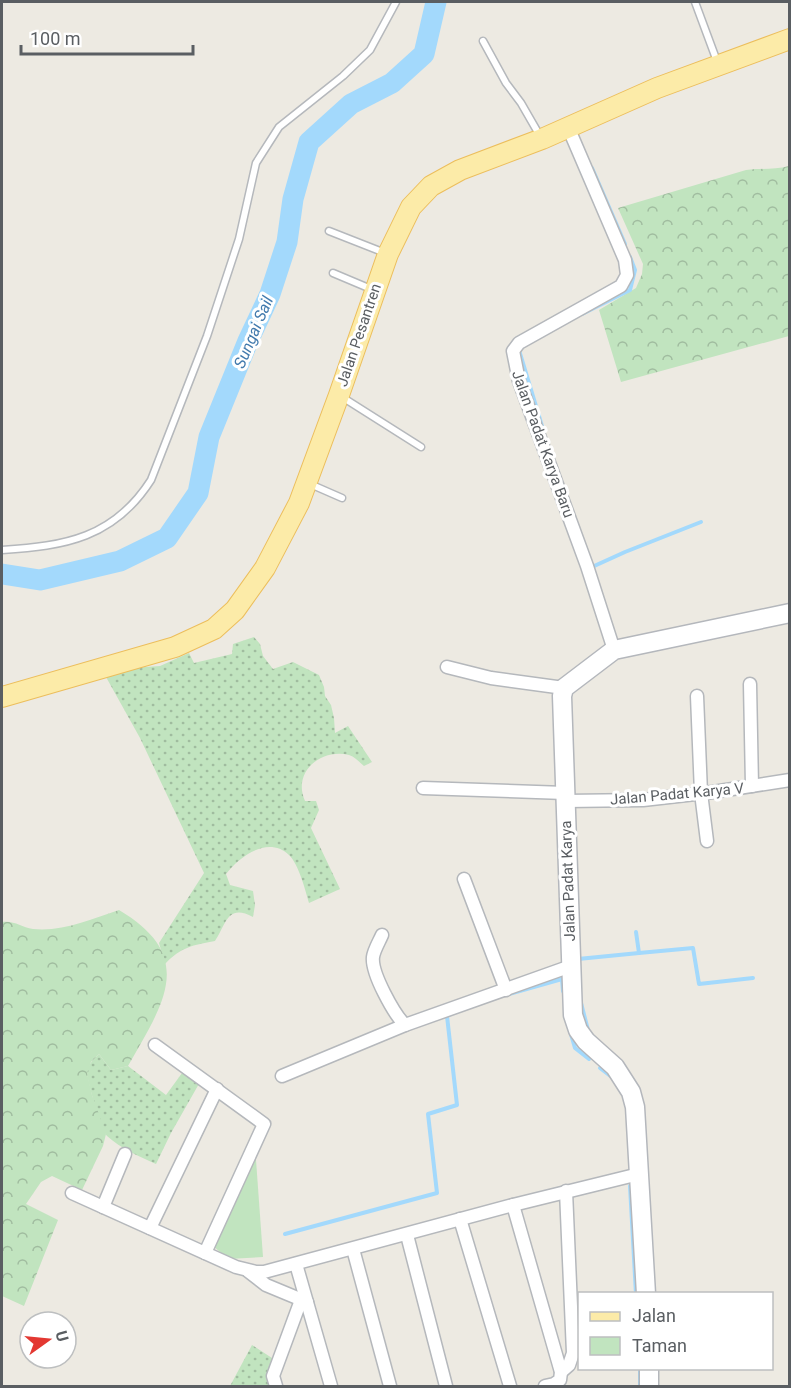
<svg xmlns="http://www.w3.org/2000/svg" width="791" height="1388" viewBox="0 0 791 1388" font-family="Roboto,sans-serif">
  <defs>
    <pattern id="green-dots" width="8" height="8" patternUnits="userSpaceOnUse" patternTransform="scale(1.5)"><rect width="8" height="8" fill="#c1e4bf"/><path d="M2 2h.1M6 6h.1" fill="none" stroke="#a0bc9f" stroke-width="1.8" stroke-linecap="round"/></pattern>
    <pattern id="forest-crowns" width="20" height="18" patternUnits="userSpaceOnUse" patternTransform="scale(1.5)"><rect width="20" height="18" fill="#c1e4bf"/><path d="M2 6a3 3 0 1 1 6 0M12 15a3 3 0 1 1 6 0" fill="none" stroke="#a0bc9f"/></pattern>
  </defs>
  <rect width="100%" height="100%" fill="#edeae2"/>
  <!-- green -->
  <g fill="url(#green-dots)">
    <path d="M254 637 260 644 263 656 273 669 293 662 319 675 324 687 325 696 331 705 334 718 335 733 348 726 372 762 364 766C359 762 355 757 349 755 321 748 292 772 305 801H316L319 810 311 828 340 889 309 903C305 889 299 865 289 855 268 835 239 857 226 874L230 885 253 891 255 905 253 917C227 903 226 925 215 941 193 945 181 947 165 964L159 943 204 873 140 738 106 677 131 668 160 666 189 653 194 663 232 654 233 644Z"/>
    <path d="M99 1054 111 1070 128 1066 166 1095 185 1069 200 1082 171 1133 156 1164C140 1157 120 1148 107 1136 102 1131 87 1081 87 1073 87 1065 94 1059 99 1054Z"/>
    <polygon points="252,1345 272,1358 268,1379 270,1386 230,1386"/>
  </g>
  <!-- forest -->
  <g fill="url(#forest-crowns)">
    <path d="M789 166V336L621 382 599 310 636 288 642 274 643 264 618 208 746 170C761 168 775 170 789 166Z"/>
    <path d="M119 910C198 957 163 1004 128 1066L111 1070 99 1054 91 1062 87 1073 92 1095 106 1134 103 1146 82 1190 52 1176 41 1182 26 1204 58 1220 24 1306 2 1296V922C14 920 21 927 33 929 63 932 91 919 119 910Z"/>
  </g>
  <!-- pitch -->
  <polygon fill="#c1e4bf" points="255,1146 263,1257 228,1259 212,1245"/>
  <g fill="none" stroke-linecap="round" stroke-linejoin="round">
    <!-- stream -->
    <g stroke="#a3d9fc" stroke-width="4">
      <polyline points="592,168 625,244"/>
      <polyline points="582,314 630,290 635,270 630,257"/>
      <polyline points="519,350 542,426"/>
      <polyline points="592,567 625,552 701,522"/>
      <polyline points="639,953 693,948 699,984 753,978"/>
      <polyline points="578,959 639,953 636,932"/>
      <polyline points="509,994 562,979 563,991"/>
      <polyline points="581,1003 588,1030"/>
      <polyline points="570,1031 575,1048 589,1059"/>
      <polyline points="600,1068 613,1078"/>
      <polyline points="630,1186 636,1294"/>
      <polyline points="285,1234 437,1193 428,1114 457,1105 447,1016 451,1014"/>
      <polyline points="640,1368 640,1386"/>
    </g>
    <!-- river -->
    <polyline stroke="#a3d9fc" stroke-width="21" points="2,574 40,580 120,561 167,538 198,493 209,437 248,341 270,294 287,242 293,199 309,142 351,104 392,83 424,54 436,2"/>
    <!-- lane casing -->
    <g stroke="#b5b8bc" stroke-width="9">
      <g id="lane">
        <polyline points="695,2 718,64"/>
        <polyline points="483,41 506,83 521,103 540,136"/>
        <polyline points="329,231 385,253"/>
        <polyline points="333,273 371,289"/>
        <polyline points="342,397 421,447"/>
        <polyline points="310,484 342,498"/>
        <path d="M2 550C65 546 114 538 151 480L207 336 239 239 256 163 279 127 343 76 370 50 396 2"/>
      </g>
    </g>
    <!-- street casing -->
    <g stroke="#b5b8bc" stroke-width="15">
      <g id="street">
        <polyline points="568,127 625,260 627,275 621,286 519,343 513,351 519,381 587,566 614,650"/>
        <polyline points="447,667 491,678 564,688"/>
        <polyline points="750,684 752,786"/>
        <polyline points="697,696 701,793 707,841"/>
        <polyline points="423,788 565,793"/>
        <polyline points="565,801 643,800 713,792 790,780"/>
        <polyline points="464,879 506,990"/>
        <path d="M382 935C379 942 374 950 373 957 371 973 394 1014 405 1025"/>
        <polyline points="155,1045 264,1124 205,1253"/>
        <polyline points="282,1076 405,1025 571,966"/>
        <polyline points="72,1193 236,1267 256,1272 264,1272 513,1205 639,1174"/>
        <polyline points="513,1205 561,1372 560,1380 554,1384 545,1386"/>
        <polyline points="103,1207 125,1154"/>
        <polyline points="460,1219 510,1386"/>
        <polyline points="150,1228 217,1089"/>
        <polyline points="407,1235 446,1386"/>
        <polyline points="353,1249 390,1386"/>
        <polyline points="296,1264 331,1386"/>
        <polyline points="248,1271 266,1285 307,1302"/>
        <polyline points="561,1372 569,1365 573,1353 566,1191"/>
        <polyline points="276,1386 273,1376 301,1300"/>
      </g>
    </g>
    <!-- secondary casing -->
    <g stroke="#b4b7bc" stroke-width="21">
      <g id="secondary">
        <polyline points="646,1294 635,1107 631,1092 615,1067 586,1041 578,1030 573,1015 562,696 564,688 614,650 790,613"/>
        <polyline points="649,1368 649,1386"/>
      </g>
    </g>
    <!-- primary casing -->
    <g stroke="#ecbe5c" stroke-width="22">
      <polyline id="primary" points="2,697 175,647 214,629 235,610 265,568 299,503 339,395 388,254 411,207 431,186 460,170 542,139 657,88 790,39"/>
    </g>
    <!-- lane -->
    <use href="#lane" stroke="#fff" stroke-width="6"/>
    <!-- street -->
    <use href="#street" stroke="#fff" stroke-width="12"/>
    <!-- secondary -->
    <use href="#secondary" stroke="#fff" stroke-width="18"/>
    <!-- primary -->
    <use href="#primary" stroke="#fceba8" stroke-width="20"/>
  </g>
  <g text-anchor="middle" stroke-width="6" stroke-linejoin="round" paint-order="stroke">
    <!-- street labels -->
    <g font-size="15" fill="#5a5e62" stroke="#fff">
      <text transform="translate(359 335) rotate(-71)" y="5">Jalan Pesantren</text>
      <text transform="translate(543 444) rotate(70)" y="5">Jalan Padat Karya Baru</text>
      <text transform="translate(677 794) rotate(-5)" y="5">Jalan Padat Karya V</text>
      <text transform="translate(568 881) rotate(-92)" y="5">Jalan Padat Karya</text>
    </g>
    <!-- water labels -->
    <g font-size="16" font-style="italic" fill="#427aad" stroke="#fff">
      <text transform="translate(253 332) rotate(-67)" y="6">Sungai Sail</text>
    </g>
  </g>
  <!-- border -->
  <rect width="791" height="1388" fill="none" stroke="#5a5e62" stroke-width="6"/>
  <!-- legend -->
  <rect x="578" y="1292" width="195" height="78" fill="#ffffff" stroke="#bdbfc0" stroke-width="1.5"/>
  <rect x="590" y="1312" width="30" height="9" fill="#fceba8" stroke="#bdbfc0" stroke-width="1.5"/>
  <text x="632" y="1322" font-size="18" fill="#5a5e62">Jalan</text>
  <rect x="590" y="1337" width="30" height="18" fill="#c1e4bf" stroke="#bdbfc0" stroke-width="1.5"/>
  <text x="632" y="1352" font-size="18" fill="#5a5e62">Taman</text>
  <!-- north arrow -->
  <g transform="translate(48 1340) rotate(75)"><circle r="28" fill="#ffffff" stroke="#bdbfc0" stroke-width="1.5"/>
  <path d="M0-4.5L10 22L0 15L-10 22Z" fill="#e33832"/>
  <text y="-9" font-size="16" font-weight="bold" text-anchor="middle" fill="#5a5e62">U</text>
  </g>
  <!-- scale -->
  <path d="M21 45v9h172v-9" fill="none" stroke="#5a5e62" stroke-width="3"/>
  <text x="30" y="45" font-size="18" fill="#5a5e62" stroke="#ffffff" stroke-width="4.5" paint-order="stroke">100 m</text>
</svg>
